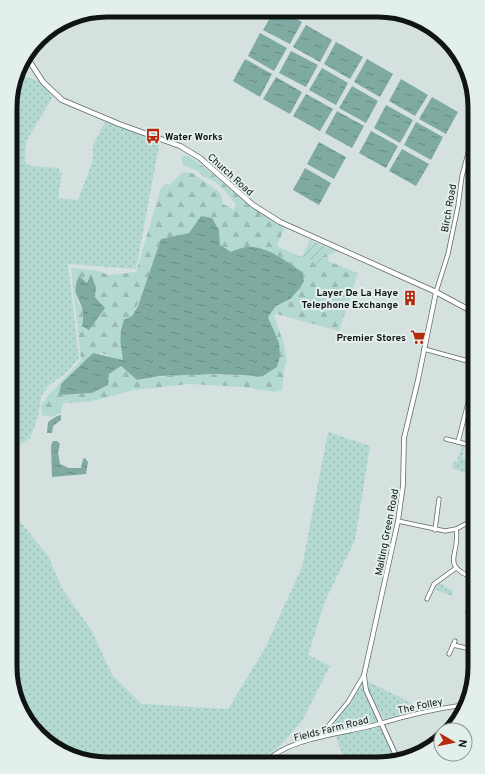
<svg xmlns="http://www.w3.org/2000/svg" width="485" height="774" viewBox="0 0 485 774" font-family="Overpass,sans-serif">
  <defs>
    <pattern id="grass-dots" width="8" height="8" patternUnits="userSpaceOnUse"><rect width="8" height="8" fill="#b4d9d2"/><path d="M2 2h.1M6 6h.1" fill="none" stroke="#9ab9b3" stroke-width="1.8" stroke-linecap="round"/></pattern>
    <pattern id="forest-firs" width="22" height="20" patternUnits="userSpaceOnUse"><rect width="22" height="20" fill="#b4d9d2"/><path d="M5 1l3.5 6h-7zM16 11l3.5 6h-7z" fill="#9ab9b3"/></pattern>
    <pattern id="garden-furrows" width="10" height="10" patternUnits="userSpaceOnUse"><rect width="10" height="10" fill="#b4d9d2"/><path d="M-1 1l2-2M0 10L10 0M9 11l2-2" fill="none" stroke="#9ab9b3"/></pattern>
    <pattern id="water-ripples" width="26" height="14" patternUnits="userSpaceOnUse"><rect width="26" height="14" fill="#7eaaa2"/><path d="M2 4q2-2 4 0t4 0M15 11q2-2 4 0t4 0" fill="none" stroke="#668983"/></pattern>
  </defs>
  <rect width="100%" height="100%" fill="#d5e1df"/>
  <!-- grass -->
  <g fill="url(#grass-dots)">
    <polygon points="17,74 39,81 53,97 26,141 25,162 31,166 59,168 59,173 62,173 58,198 78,200 93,160 93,145 105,122 160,141 136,269 68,264 79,358 67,372 48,386 41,397 38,417 30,438 10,451 11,95"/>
    <polygon points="328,432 370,446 355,540 325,601 308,655 330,666 302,721 280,746 256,764 94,763 48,744 17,704 10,667 10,509 48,556 63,590 92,631 112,675 142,704 228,709 265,648 302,567"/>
    <polygon points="462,445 465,446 462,458 475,461 475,477 452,468 454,461 457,462"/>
    <polygon points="439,583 453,591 452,596 434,589"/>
    <polygon points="365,680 421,708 422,709 384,719 368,691"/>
    <polygon points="362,682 378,723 322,736 352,700"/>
    <path d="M379 726 382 727 395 761C366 766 342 771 336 735Z"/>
  </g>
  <!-- forest -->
  <path fill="url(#forest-firs)" fill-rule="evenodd" d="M187 155 208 170 248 205 285 226 277 246 320 265 328 248 331 247 338 251 329 255 328 261 358 273 339 331 277 314 274 316 284 344 287 360 284 370 282 390 275 392 243 387 190 384 134 390 89 402 63 403 61 412 52 417 42 415 41 406 47 397 81 360 71 268 95 270 110 275 136 272 161 188 166 183 169 185 183 172 192 173 217 190 221 194 223 204 234 210 236 204C227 194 217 179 203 177L198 171 183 165 181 157ZM201 216 219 230 220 245 231 252 246 247 275 254 302 272 290 299 276 306 268 317 272 326 244 376C209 373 172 374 137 380L121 366 109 374 92 393 59 395 61 384 101 353 123 361V356L132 316 145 289 161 239 189 233ZM91 275 96 288 95 297 102 303 82 326 83 312 75 295 79 276 87 283Z"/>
  <!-- garden -->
  <polygon fill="url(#garden-furrows)" points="310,240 328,248 320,265 302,257"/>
  <!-- water -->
  <g fill="url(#water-ripples)">
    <polygon points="274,11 282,11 302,22 290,44 263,30"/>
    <polygon points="306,25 332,40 320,62 293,47"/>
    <polygon points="260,33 287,48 274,71 248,56"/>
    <polygon points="336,42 363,57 350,79 324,64"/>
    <polygon points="291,51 318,65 306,87 279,73"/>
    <polygon points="245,59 272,74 260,97 233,81"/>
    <polygon points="367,59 393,74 380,97 354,82"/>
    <polygon points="322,68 348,83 336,105 309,90"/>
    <polygon points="276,77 302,92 290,114 263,99"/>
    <polygon points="401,79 428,95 415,116 389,101"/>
    <polygon points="352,86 378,101 366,123 339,108"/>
    <polygon points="306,94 333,109 320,131 293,116"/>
    <polygon points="432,97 458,112 446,134 419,119"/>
    <polygon points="386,105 413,120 400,143 374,128"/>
    <polygon points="337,111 364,126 352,148 325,133"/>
    <polygon points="416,122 443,137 431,160 404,145"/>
    <polygon points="371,131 398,146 386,168 359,153"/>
    <polygon points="319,142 346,157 334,179 307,164"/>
    <polygon points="402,149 429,164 416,186 389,171"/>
    <polygon points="305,168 331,183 319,205 293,190"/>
    <path d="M201 216 212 218 219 230 220 245 231 252C235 250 241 248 246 247 266 245 286 261 302 272L304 281 300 288 290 299 276 306 268 317 279 343 280 356 277 367 263 376 215 374 160 376 137 380 121 366 109 374 108 385 92 393 59 395 61 384 93 353 123 360C121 344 118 337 124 320L132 316 138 306 161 239 189 233Z"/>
    <path d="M91 274 96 288 95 297 105 308 89 330 82 326C83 322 83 317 83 313 81 296 70 297 79 276L87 283Z"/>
    <polygon points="61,415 61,420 53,426 52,433 47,433 48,422 57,416"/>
    <polygon points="53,441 57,441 60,444 58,453 60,464 69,468 81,468 83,459 85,458 88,462 86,474 52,477 51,446"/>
  </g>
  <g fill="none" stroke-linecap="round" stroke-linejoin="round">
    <!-- minor casing -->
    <g stroke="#5f6a68" stroke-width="5">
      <g id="minor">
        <polyline points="436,292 448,254 458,206 462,176 475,127"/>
        <polyline points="424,349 475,363"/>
        <polyline points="446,439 458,442 469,399 470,377 474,363"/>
        <polyline points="458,442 466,444"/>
        <polyline points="475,511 475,501"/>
        <polyline points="398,521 445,531 456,529 475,519"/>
        <path d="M456 529C461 556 438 564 475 579"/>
        <polyline points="435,530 439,499"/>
        <polyline points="427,599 434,584 456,568"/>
        <polyline points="468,612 475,594"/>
        <polyline points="453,645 475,650"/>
        <polyline points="449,654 455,641"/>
        <polyline points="319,737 348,702 364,675"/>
        <path d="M264 764C288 736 349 734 382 723 409 715 435 709 463 705"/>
      </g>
    </g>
    <!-- tertiary casing -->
    <g stroke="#5f6a68" stroke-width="5.5">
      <polyline id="tertiary" points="398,760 366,690 364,675 398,521 403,485 404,438 418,380 436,292"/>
    </g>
    <!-- secondary casing -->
    <g stroke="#5f6a68" stroke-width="6">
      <polyline id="secondary" points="26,56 43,82 62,100 119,124 180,146 200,158 253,205 280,222 436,292 475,313"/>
    </g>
    <!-- minor -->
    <use href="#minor" stroke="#fff" stroke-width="3.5"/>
    <!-- tertiary -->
    <use href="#tertiary" stroke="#fff" stroke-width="4"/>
    <!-- secondary -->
    <use href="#secondary" stroke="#fff" stroke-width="4.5"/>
  </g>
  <!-- icons -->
  <defs>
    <g id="bus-bare" transform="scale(1.2)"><path d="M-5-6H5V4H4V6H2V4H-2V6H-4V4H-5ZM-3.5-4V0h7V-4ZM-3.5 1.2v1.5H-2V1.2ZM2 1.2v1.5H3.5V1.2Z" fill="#b72b0c" stroke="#e2efec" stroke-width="2.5" paint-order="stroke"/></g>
    <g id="building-bare" transform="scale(1.2)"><path d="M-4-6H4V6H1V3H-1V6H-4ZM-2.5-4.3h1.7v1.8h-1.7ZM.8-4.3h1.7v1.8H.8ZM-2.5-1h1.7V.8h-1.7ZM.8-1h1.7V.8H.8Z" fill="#b72b0c" stroke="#e2efec" stroke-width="2.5" paint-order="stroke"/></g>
    <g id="supermarket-bare" transform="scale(1.2)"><path d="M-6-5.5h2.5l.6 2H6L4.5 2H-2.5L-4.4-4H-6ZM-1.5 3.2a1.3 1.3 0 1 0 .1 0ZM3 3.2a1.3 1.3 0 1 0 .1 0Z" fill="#b72b0c" stroke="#e2efec" stroke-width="2.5" paint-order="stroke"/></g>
  </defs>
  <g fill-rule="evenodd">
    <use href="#bus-bare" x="153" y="136"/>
    <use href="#building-bare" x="410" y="298"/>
    <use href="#supermarket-bare" x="418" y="337"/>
  </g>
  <g text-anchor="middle" stroke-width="4" stroke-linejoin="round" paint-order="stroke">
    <!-- poi labels -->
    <g font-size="10" font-weight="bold" fill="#101514" stroke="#e2efec" text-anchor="end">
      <text x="165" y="140" text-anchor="start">Water Works</text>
      <text x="398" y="296">Layer De La Haye<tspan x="398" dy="12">Telephone Exchange</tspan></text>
      <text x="406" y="341">Premier Stores</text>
    </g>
    <!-- street labels -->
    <g font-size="10" fill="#101514" stroke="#e2efec">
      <text transform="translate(231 174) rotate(42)" y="4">Church Road</text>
      <text transform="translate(448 208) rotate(-80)" y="4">Birch Road</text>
      <text transform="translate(386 532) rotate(-79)" y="4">Malting Green Road</text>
      <text transform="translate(420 705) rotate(-12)" y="4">The Folley</text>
      <text transform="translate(331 728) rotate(-14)" y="4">Fields Farm Road</text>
    </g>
  </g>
  <!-- crop -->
  <path d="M0 0H485V774H0ZM107 17H378A90 90 0 0 1 468 107V667A90 90 0 0 1 378 757H107A90 90 0 0 1 17 667V107A90 90 0 0 1 107 17Z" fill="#e2efec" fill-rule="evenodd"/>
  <path fill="none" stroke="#101514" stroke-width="5" d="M107 17H378A90 90 0 0 1 468 107V667A90 90 0 0 1 378 757H107A90 90 0 0 1 17 667V107A90 90 0 0 1 107 17Z"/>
  <!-- north arrow -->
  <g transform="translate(453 742) rotate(99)"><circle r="19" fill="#e2efec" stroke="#8e9896"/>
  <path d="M0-3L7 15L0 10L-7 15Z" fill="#b72b0c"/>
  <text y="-6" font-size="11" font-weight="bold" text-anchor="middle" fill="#101514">N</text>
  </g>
</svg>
